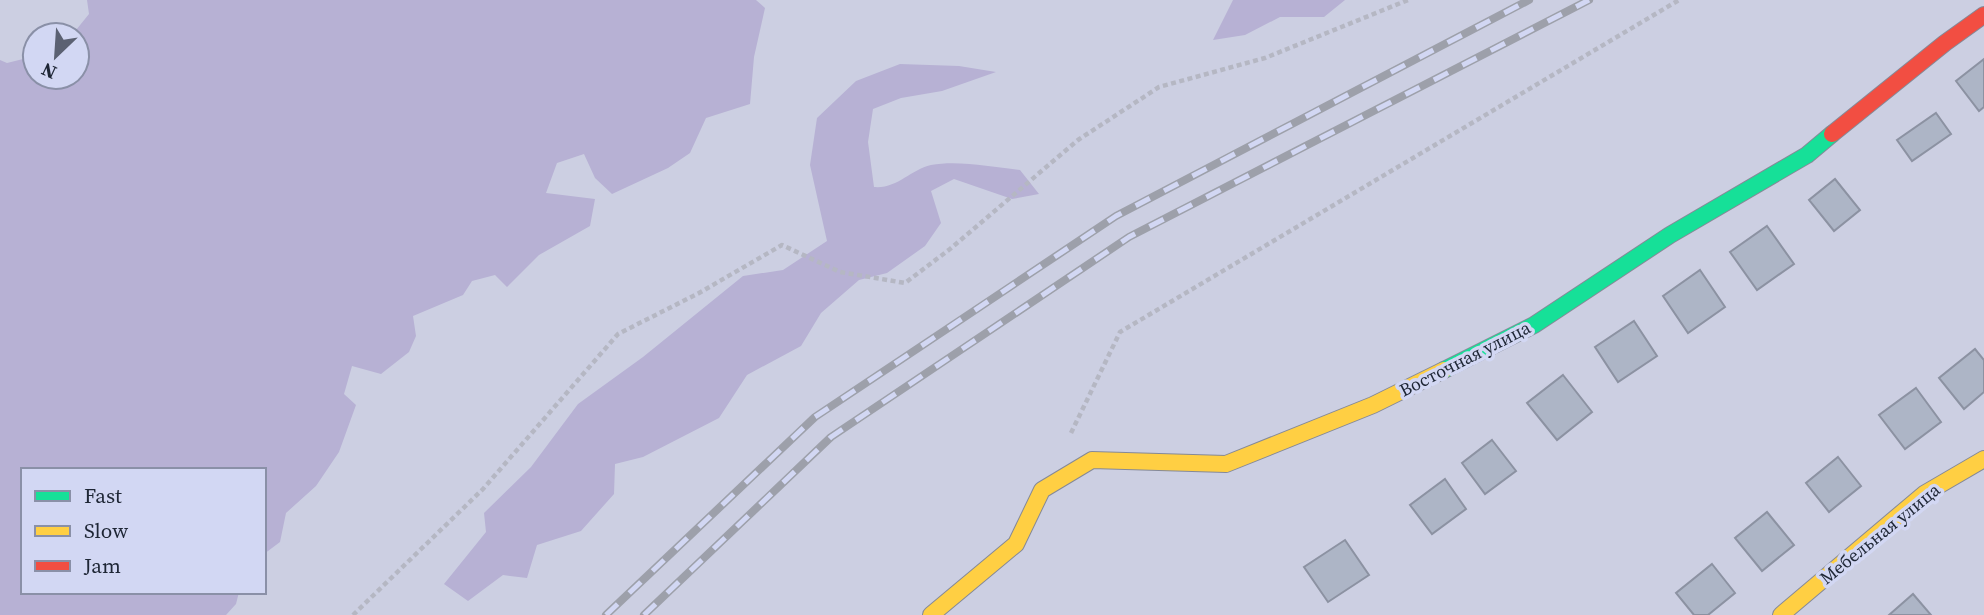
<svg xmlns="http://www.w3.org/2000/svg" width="1984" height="615" viewBox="0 0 1984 615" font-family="'Source Serif 4',serif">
  <rect width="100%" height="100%" fill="#cccfe2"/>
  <!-- green -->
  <g fill="#b7b1d4">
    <polygon points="87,0 756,0 765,8 754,57 750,104 706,118 690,153 668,168 612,194 595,178 584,154 557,163 546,193 595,199 590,226 539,255 507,287 495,275 472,281 463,295 413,316 416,336 409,352 381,374 352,366 344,394 356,405 339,452 316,486 286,513 280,542 264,554 264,470 23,470 23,592 239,592 236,604 226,615 0,615 0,60 7,63 35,56 35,77 77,77 77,35 72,35 89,14"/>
    <polygon points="1233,0 1345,0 1324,17 1280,17 1245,35 1213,40"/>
    <path d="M900 64 959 66 996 72 942 91 901 98 873 109 868 142 874 187C897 189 910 170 931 165 958 160 993 167 1020 170L1039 194 1012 199 954 179 931 191 941 223 925 246 887 273 859 280 821 313 801 346 747 375 719 418 643 457 615 464 614 494 581 531 537 545 527 578 503 575 468 601 444 584 486 532 484 513 531 467 578 404 643 357 743 276 783 270 827 241 810 165 817 118 856 81Z"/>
  </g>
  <!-- building -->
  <g fill="#adb5c6" stroke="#8c92a2" stroke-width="2">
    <polygon points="1984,59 1984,107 1979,111 1956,81"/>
    <polygon points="1936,113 1951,134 1912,161 1897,140"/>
    <polygon points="1835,179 1860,210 1834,231 1809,200"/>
    <polygon points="1767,226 1794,264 1757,290 1730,252"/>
    <polygon points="1700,270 1725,307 1688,333 1663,296"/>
    <polygon points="1634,321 1657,356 1618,382 1595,347"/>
    <polygon points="1975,349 1984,360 1984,392 1964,409 1939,378"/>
    <polygon points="1563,375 1592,412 1557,440 1527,403"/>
    <polygon points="1916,388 1941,422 1905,449 1879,415"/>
    <polygon points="1492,440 1516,471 1485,494 1462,463"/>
    <polygon points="1838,457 1861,486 1829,512 1806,483"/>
    <polygon points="1445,479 1466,509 1432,534 1410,505"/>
    <polygon points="1767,512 1794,545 1762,571 1735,538"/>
    <polygon points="1345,540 1369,575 1328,602 1304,567"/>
    <polygon points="1712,564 1735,593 1708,615 1694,615 1676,593"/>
    <polygon points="1913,594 1931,615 1889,615"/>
  </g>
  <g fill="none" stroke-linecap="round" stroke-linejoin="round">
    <!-- fast casing -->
    <g stroke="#858997" stroke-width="18">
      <polyline id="fast" points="1444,370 1534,325 1670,235 1807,155 1832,134"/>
    </g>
    <!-- slow casing -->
    <g stroke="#858997" stroke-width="18">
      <g id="slow">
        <polyline points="931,615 1016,544 1042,490 1092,460 1226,464 1373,405 1444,370"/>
        <polyline points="1781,615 1924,494 1984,459"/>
      </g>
    </g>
    <!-- jam casing -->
    <g stroke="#858997" stroke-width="18">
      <polyline id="jam" points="1832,134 1945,43 1984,15"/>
    </g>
    <!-- path -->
    <g stroke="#b5b7c3" stroke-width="4.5" stroke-dasharray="5 3.5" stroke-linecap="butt">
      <polyline points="1071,433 1120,332 1679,0"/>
      <polyline points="353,615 483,489 618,334 699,293 782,245 840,272 905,283 950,249 1078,140 1159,87 1265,58 1408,0"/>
    </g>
    <!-- fast -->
    <use href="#fast" stroke="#16e098" stroke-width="16"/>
    <!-- slow -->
    <use href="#slow" stroke="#ffcf43" stroke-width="16"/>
    <!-- jam -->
    <use href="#jam" stroke="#f24e42" stroke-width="16"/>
    <!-- rail casing -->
    <g stroke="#9da0aa" stroke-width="8">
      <g id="rail">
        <polyline points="606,615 815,417 1116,216 1529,0"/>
        <polyline points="644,615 831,437 1129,237 1589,0"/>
      </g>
    </g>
    <!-- rail -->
    <use href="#rail" stroke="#d2d7f3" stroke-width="5" stroke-dasharray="16" stroke-linecap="butt"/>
  </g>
  <g text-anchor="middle" stroke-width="7" stroke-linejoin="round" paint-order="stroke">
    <!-- street labels -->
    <g font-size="18" fill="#1e2635" stroke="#d2d7f3">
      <text transform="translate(1465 359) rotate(-27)" y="6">Восточная улица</text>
      <text transform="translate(1880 534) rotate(-39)" y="6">Мебельная улица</text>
    </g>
  </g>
  <!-- legend -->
  <rect x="21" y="468" width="245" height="126" fill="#d2d7f3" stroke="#8a90a7" stroke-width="2"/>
  <rect x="35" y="491" width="35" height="10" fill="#16e098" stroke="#8a90a7" stroke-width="2"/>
  <text x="84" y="503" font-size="21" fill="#1e2635">Fast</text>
  <rect x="35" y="526" width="35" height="10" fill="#ffcf43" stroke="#8a90a7" stroke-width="2"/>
  <text x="84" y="538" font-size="21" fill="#1e2635">Slow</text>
  <rect x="35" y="561" width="35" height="10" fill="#f24e42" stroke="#8a90a7" stroke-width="2"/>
  <text x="84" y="573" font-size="21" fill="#1e2635">Jam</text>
  <!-- north arrow -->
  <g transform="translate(56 56) rotate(205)"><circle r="33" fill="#d2d7f3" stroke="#8a90a7" stroke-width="2"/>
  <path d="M0-5L12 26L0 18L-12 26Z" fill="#5b6172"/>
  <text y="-10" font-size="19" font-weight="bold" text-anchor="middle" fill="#1e2635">N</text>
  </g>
</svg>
